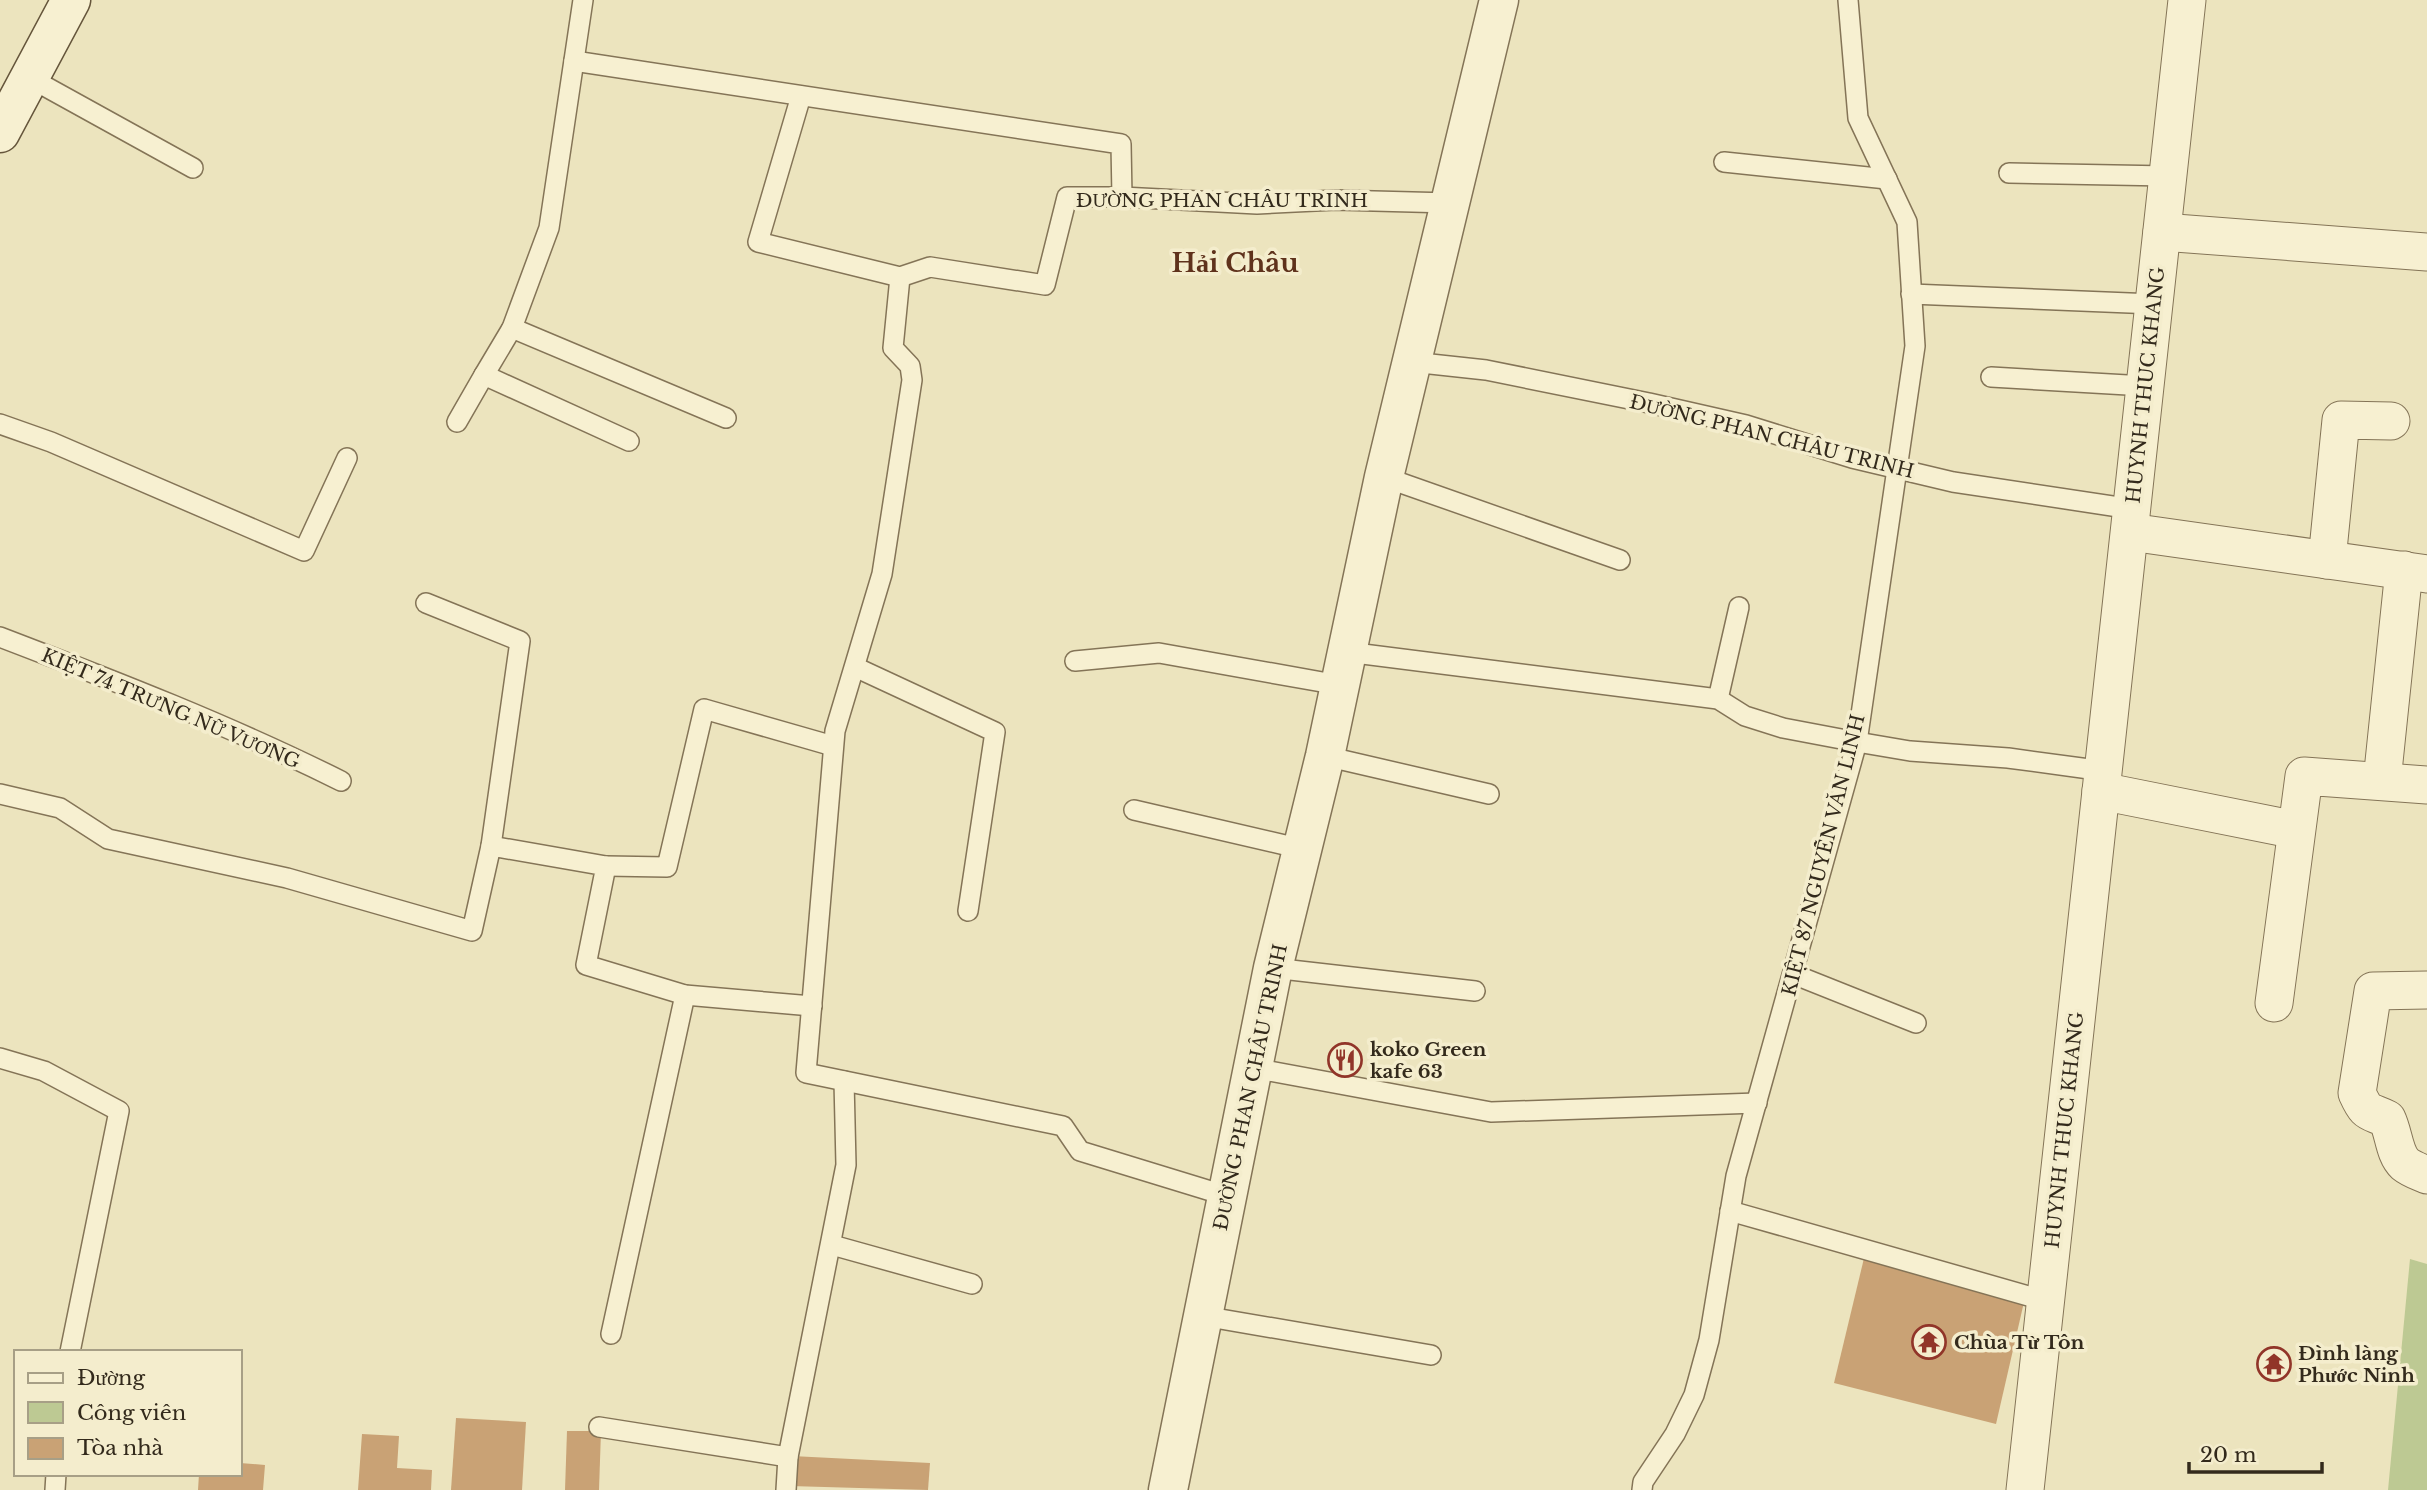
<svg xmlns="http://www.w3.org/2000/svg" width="2427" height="1490" viewBox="0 0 2427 1490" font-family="'Libre Baskerville',serif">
  <rect width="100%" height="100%" fill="#ece4be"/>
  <!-- green -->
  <polygon fill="#bdc993" points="2410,1259 2427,1264 2427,1490 2388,1490"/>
  <!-- building -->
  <g fill="#c9a275">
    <polygon points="1865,1254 2024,1302 1996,1424 1834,1383"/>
    <polygon points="456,1418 526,1422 522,1490 451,1490"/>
    <polygon points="567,1431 601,1431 599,1490 565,1490"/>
    <polygon points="362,1434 399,1436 397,1468 432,1470 431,1490 358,1490"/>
    <polygon points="792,1456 930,1463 928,1490 790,1486"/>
    <polygon points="240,1463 265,1465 263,1490 198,1490 199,1474 240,1474"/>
  </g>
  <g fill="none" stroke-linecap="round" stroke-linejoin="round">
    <!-- service casing -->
    <g stroke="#847457" stroke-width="22">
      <g id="service">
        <polyline points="583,0 549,228 512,328 484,375 629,441"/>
        <polyline points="574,61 1121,144 1122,197"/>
        <polyline points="30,78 193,168"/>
        <polyline points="801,96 758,242 900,277 930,267 1045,285 1067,197 1122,197 1257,204 1336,200 1450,203"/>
        <polyline points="1724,162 1887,179"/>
        <polyline points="2009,173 2168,176"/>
        <polyline points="900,277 893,348 910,366 912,380 882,574 835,731 806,1073 1063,1126 1080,1151 1227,1196"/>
        <polyline points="1911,294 2154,304"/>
        <polyline points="512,328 726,418"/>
        <polyline points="1412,362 1486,370 1649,403 1746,425 1852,458 1953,482 2132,509"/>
        <polyline points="1991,377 2145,386"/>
        <polyline points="457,422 484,375"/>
        <polyline points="0,424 51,442 304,551 347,458"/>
        <polyline points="1384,477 1620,560"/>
        <polyline points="426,603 520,641 491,846"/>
        <path d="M0 637C115 681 231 726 341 781"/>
        <polyline points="1347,652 1718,699 1745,716 1783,728 1857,742 1910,751 2008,758 2104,771"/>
        <polyline points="1075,661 1159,653 1339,685"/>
        <polyline points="855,667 995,732 968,911"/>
        <polyline points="1718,699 1739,607"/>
        <polyline points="1325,756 1489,794"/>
        <polyline points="0,794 60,808 108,839 287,878 472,931 491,846 606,866 586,965 685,995 812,1006"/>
        <polyline points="1134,810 1302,849"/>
        <polyline points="606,866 667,867 704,709 833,746"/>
        <polyline points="1273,968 1475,991"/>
        <polyline points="1793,974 1916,1023"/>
        <polyline points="0,1058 44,1071 119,1111 70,1352"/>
        <polyline points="1253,1068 1491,1112 1757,1103"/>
        <polyline points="1730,1211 2046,1301"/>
        <polyline points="832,1245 972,1284"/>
        <polyline points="1203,1316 1431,1355"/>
        <polyline points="611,1334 685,995"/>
        <polyline points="599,1427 788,1457"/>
        <polyline points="55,1490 56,1474"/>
        <polyline points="786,1490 788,1457 846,1165 844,1081"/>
        <polyline points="1642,1490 1643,1482 1675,1434 1694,1395 1709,1340 1736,1176 1857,742 1915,346 1907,222 1858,118 1848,0"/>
      </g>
    </g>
    <!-- minor casing -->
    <g stroke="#847457" stroke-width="39">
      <g id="minor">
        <polyline points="2162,232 2427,252"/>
        <polyline points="2130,532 2427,574"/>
        <polyline points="2327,560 2341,420 2391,421"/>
        <polyline points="2382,781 2404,570"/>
        <polyline points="2101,791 2296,830"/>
        <path d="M2427 990 2373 991 2357 1093C2367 1115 2368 1110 2387 1119 2394 1133 2394 1154 2405 1164 2411 1169 2420 1172 2427 1175"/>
        <polyline points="2274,1003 2304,776 2427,785"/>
        <polyline points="2025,1490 2187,0"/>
      </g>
    </g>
    <!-- tertiary casing -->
    <g stroke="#847457" stroke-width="41">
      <polyline id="tertiary" points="1168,1490 1273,968 1325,756 1384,477 1499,0"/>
    </g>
    <!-- secondary casing -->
    <g stroke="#65553b" stroke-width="41">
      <polyline id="secondary" points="0,133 71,0"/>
    </g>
    <!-- service -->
    <use href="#service" stroke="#f7f0d1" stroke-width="19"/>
    <!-- minor -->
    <use href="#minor" stroke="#f7f0d1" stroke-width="37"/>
    <!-- tertiary -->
    <use href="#tertiary" stroke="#f7f0d1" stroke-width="38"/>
    <!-- secondary -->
    <use href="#secondary" stroke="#f7f0d1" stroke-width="38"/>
  </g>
  <!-- icons -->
  <defs>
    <g id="restaurant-ring" transform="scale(1.75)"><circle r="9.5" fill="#f4edcd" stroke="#913529" stroke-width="1.5"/><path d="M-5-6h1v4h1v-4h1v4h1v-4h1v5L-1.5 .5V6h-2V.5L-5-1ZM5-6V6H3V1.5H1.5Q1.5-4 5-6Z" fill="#913529"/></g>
    <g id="temple-ring" transform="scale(1.75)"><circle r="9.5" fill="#f4edcd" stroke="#913529" stroke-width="1.5"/><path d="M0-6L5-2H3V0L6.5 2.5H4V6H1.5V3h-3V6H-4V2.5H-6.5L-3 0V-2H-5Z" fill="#913529"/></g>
  </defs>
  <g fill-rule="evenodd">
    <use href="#restaurant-ring" x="1345" y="1060"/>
    <use href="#temple-ring" x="1929" y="1342"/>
    <use href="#temple-ring" x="2274" y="1364"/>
  </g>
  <g text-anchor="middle" stroke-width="7" stroke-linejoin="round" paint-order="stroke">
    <!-- street labels -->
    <g font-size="19" fill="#332a1c" stroke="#f4edcd">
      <text x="1222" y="207">ĐƯỜNG PHAN CHÂU TRINH</text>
      <text transform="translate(2145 385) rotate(-84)" y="7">HUYNH THUC KHANG</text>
      <text transform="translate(1772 436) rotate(14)" y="7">ĐƯỜNG PHAN CHÂU TRINH</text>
      <text transform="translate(171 708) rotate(23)" y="7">KIỆT 74 TRƯNG NỮ VƯƠNG</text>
      <text transform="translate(1823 855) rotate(-76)" y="7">KIỆT 87 NGUYỄN VĂN LINH</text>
      <text transform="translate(1250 1087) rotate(-78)" y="7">ĐƯỜNG PHAN CHÂU TRINH</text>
      <text transform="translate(2064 1130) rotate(-84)" y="7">HUYNH THUC KHANG</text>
    </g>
    <!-- poi labels -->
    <g font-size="19" font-weight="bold" fill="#332a1c" stroke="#f4edcd" text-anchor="start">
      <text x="1370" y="1056">koko Green<tspan x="1370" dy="22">kafe 63</tspan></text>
      <text x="1954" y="1349">Chùa Từ Tôn</text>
      <text x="2298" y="1360">Đình làng<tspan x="2298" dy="22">Phước Ninh</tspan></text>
    </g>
    <!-- district labels -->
    <g font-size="26" font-weight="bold" fill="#5f321c" stroke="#f4edcd">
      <text x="1235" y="272">Hải Châu</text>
    </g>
  </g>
  <!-- legend -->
  <rect x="14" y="1350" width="228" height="126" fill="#f4edcd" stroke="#a79f86" stroke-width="2"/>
  <rect x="28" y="1373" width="35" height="10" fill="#f7f0d1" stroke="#a79f86" stroke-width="2"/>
  <text x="77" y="1385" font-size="21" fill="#332a1c">Đường</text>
  <rect x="28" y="1402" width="35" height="21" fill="#bdc993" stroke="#a79f86" stroke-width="2"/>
  <text x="77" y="1420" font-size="21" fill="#332a1c">Công viên</text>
  <rect x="28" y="1438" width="35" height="21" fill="#c9a275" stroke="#a79f86" stroke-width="2"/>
  <text x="77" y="1455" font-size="21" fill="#332a1c">Tòa nhà</text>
  <!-- scale -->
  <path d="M2189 1462v10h133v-10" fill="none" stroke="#332a1c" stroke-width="3.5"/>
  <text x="2200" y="1462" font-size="21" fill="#332a1c" stroke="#f4edcd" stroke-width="5" paint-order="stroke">20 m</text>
</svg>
